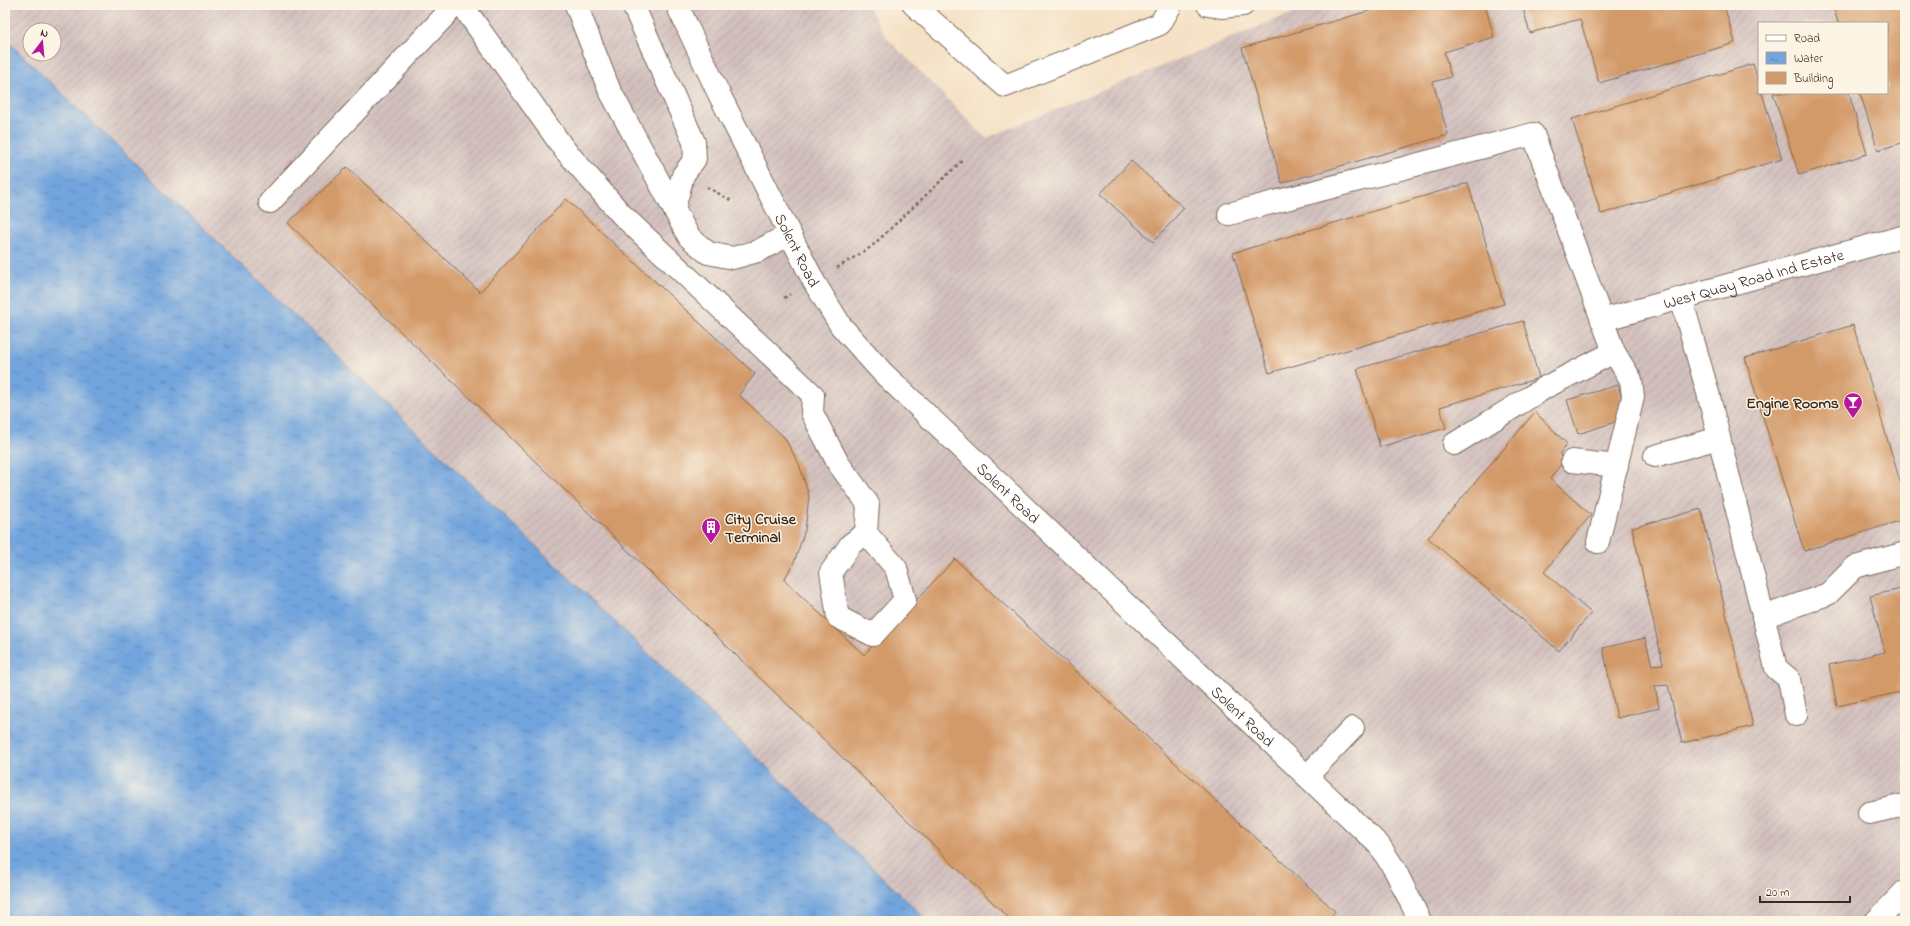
<svg xmlns="http://www.w3.org/2000/svg" width="1910" height="926" viewBox="0 0 1910 926" font-family="'Indie Flower',sans-serif">
  <defs>
    <pattern id="industrial-furrows" width="10" height="10" patternUnits="userSpaceOnUse"><rect width="10" height="10" fill="#d1bfbd"/><path d="M-1 1l2-2M0 10L10 0M9 11l2-2" fill="none" stroke="#b4a4a2"/></pattern>
    <pattern id="water-ripples" width="26" height="14" patternUnits="userSpaceOnUse"><rect width="26" height="14" fill="#72a4dd"/><path d="M2 4q2-2 4 0t4 0M15 11q2-2 4 0t4 0" fill="none" stroke="#5f86b3"/></pattern>
  </defs>
  <rect width="100%" height="100%" fill="#fcf5e5"/>
  <filter id="ink" filterUnits="userSpaceOnUse"><feTurbulence type="fractalNoise" baseFrequency=".025" numOctaves="2"/><feDisplacementMap in="SourceGraphic" scale="8" xChannelSelector="R" yChannelSelector="G"/><feConvolveMatrix kernelMatrix="1 2 1 2 8 2 1 2 1" color-interpolation-filters="sRGB"/></filter>
  <filter id="wash" filterUnits="userSpaceOnUse"><feTurbulence type="fractalNoise" baseFrequency=".012" numOctaves="4" result="noise"/><feDisplacementMap in="SourceGraphic" scale="16" xChannelSelector="R" yChannelSelector="G"/><feGaussianBlur stdDeviation="0.9" result="paint"/><feColorMatrix in="noise" values="0 0 0 0 0 0 0 0 0 0 0 0 0 0 0 0 0 1.4 0 .05"/><feComposite in="paint" operator="in"/></filter>
  <g filter="url(#wash)">
    <rect width="100%" height="100%" fill="#f5e1c5"/>
    <!-- industrial -->
    <path fill="url(#industrial-furrows)" fill-rule="evenodd" d="M5 5H867L887 38 986 138 1312 5H1905V921H928L5 39ZM1759 23H1887V93H1759ZM30 30H54V54H30Z"/>
    <!-- water -->
    <polygon fill="url(#water-ripples)" stroke="#56677e" points="5,39 928,921 5,921"/>
    <g id="blocks">
      <!-- building -->
      <g fill="#d39a69">
        <polygon points="1389,5 1485,5 1494,37 1444,52 1451,77 1433,82 1448,135 1282,183 1242,48"/>
        <polygon points="1522,5 1724,5 1735,43 1599,83 1580,19 1530,33"/>
        <polygon points="1833,5 1905,5 1905,142 1878,150 1860,93 1887,93 1887,23 1838,23"/>
        <polygon points="1753,64 1759,83 1759,93 1762,93 1782,159 1601,214 1572,119"/>
        <polygon points="1773,93 1849,93 1867,154 1799,175"/>
        <polygon points="1131,161 1184,208 1153,242 1100,194"/>
        <polygon points="347,167 480,292 566,199 755,374 739,395 784,437 799,464 809,496 805,530 795,560 784,580 864,655 955,559 1335,911 1328,921 1012,921 288,223"/>
        <polygon points="1468,183 1504,304 1269,373 1233,253"/>
        <polygon points="1523,321 1539,378 1440,407 1446,428 1380,447 1357,369"/>
        <polygon points="1853,325 1905,498 1905,519 1804,551 1745,358"/>
        <polygon points="1618,385 1624,406 1621,420 1578,434 1567,400"/>
        <polygon points="1535,412 1567,444 1560,453 1562,463 1550,479 1591,515 1544,572 1591,613 1559,651 1428,538"/>
        <polygon points="1701,509 1753,726 1682,743 1668,685 1655,686 1659,708 1617,718 1603,648 1645,638 1652,665 1663,664 1632,528"/>
        <polygon points="1905,588 1905,691 1837,706 1829,665 1885,652 1870,596"/>
      </g>
    </g>
  </g>
  <g filter="url(#ink)">
    <use href="#blocks" fill-opacity="0" stroke="#7c6a58" stroke-width="1"/>
    <g fill="none" stroke-linecap="round" stroke-linejoin="round">
      <!-- minor casing -->
      <g stroke="#7c6a58" stroke-width="24">
        <g id="minor">
          <polyline points="462,5 564,149 622,215 813,395 812,413 838,463 868,504 866,533 896,568 905,600 873,635 838,617 831,572 851,544 866,533"/>
          <polyline points="576,5 609,89 689,237 708,253 733,258 758,251 790,234"/>
          <polyline points="633,5 694,142 695,159 683,175 674,209"/>
          <path id="s1" d="M677 5 718 92 814 282 841 326 883 373 1379 845 1395 870 1420 921"/>
          <polyline points="914,5 1005,86 1160,24 1171,5"/>
          <polyline points="1208,5 1221,7 1243,5"/>
          <polyline points="270,202 455,5"/>
          <polyline points="1229,214 1533,134 1614,352 1631,380 1633,397 1598,542"/>
          <polyline points="1681,298 1708,393 1776,668 1789,679 1796,715"/>
          <path id="s2" d="M1602 320 1905 236"/>
          <polyline points="1454,444 1546,387 1614,352"/>
          <polyline points="1655,456 1719,438"/>
          <polyline points="1572,461 1617,466"/>
          <polyline points="1763,617 1828,594 1855,567 1905,553"/>
          <polyline points="1307,776 1353,728"/>
          <polyline points="1869,813 1905,805"/>
          <polyline points="1876,921 1905,891"/>
        </g>
      </g>
      <!-- path -->
      <g stroke="#7c6a58" stroke-width="2.5" stroke-dasharray="3 3" stroke-linecap="butt">
        <polyline points="707,187 732,201"/>
        <polyline points="837,268 871,247 963,160"/>
        <polyline points="784,298 790,294"/>
      </g>
      <!-- minor -->
      <use href="#minor" stroke="#fff" stroke-width="22"/>
    </g>
  </g>
  <!-- icons -->
  <defs>
    <g id="bar-pin" transform="scale(1)"><path d="M0 17L-7.5 6A9.5 9.5 0 1 1 7.5 6Z" fill="#b5179e" stroke="#fcf5e5"/><path d="M-6-5H6L.8 .8V4.5H3.5V6h-7V4.5H-.8V.8Z" fill="#fff"/></g>
    <g id="building-pin" transform="scale(1)"><path d="M0 17L-7.5 6A9.5 9.5 0 1 1 7.5 6Z" fill="#b5179e" stroke="#fcf5e5"/><path d="M-4-6H4V6H1V3H-1V6H-4ZM-2.5-4.3h1.7v1.8h-1.7ZM.8-4.3h1.7v1.8H.8ZM-2.5-1h1.7V.8h-1.7ZM.8-1h1.7V.8H.8Z" fill="#fff"/></g>
  </defs>
  <g fill-rule="evenodd">
    <use href="#bar-pin" x="1853" y="402"/>
    <use href="#building-pin" x="711" y="527"/>
  </g>
  <g text-anchor="middle" stroke-width="3" stroke-linejoin="round" paint-order="stroke">
    <!-- street labels -->
    <g font-size="16" fill="#3b2a1e" stroke="#fcf5e5">
      <text dy="6" stroke="none"><textPath href="#s1" startOffset="273">Solent Road</textPath></text>
      <text dy="6" stroke="none"><textPath href="#s2" startOffset="157">West Quay Road Ind Estate</textPath></text>
      <text dy="6" stroke="none"><textPath href="#s1" startOffset="597">Solent Road</textPath></text>
      <text dy="6" stroke="none"><textPath href="#s1" startOffset="921">Solent Road</textPath></text>
    </g>
    <!-- poi labels -->
    <g font-size="16" font-weight="bold" fill="#3b2a1e" stroke="#fcf5e5" text-anchor="end">
      <text x="1839" y="408">Engine Rooms</text>
      <text x="725" y="524" text-anchor="start">City Cruise<tspan x="725" dy="18">Terminal</tspan></text>
    </g>
  </g>
  <!-- margin -->
  <rect width="1910" height="926" fill="none" stroke="#fcf5e5" stroke-width="20"/>
  <!-- legend -->
  <rect x="1758" y="22" width="130" height="72" fill="#fcf5e5" stroke="#afa495"/>
  <rect x="1766" y="35" width="20" height="6" fill="#ffffff" stroke="#afa495"/>
  <text x="1794" y="42" font-size="12" fill="#3b2a1e">Road</text>
  <rect x="1766" y="52" width="20" height="12" fill="url(#water-ripples)" stroke="#afa495"/>
  <text x="1794" y="62" font-size="12" fill="#3b2a1e">Water</text>
  <rect x="1766" y="72" width="20" height="12" fill="#d39a69" stroke="#afa495"/>
  <text x="1794" y="82" font-size="12" fill="#3b2a1e">Building</text>
  <!-- north arrow -->
  <g transform="translate(42 42) rotate(16)"><circle r="19" fill="#fcf5e5" stroke="#afa495"/>
  <path d="M0-3L7 15L0 10L-7 15Z" fill="#b5179e"/>
  <text y="-6" font-size="11" font-weight="bold" text-anchor="middle" fill="#3b2a1e">N</text>
  </g>
  <!-- scale -->
  <path d="M1760 896v6h90v-6" fill="none" stroke="#3b2a1e" stroke-width="2"/>
  <text x="1766" y="896" font-size="12" fill="#3b2a1e" stroke="#fcf5e5" stroke-width="3" paint-order="stroke">20 m</text>
</svg>
